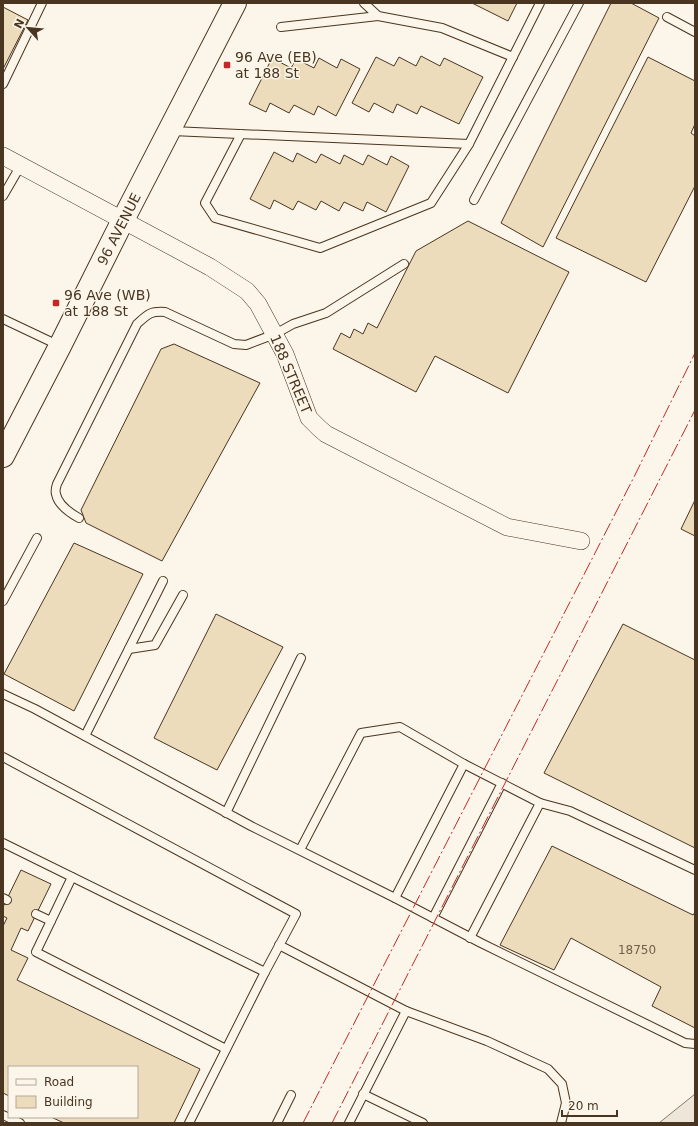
<svg xmlns="http://www.w3.org/2000/svg" width="698" height="1126" viewBox="0 0 698 1126" font-family="'DejaVu Sans',sans-serif">
  <rect width="100%" height="100%" fill="#fbf6e9"/>
  <!-- green -->
  <polygon fill="#ede6d9" stroke="#887966" points="695,1094 695,1123 659,1123"/>
  <!-- building -->
  <g fill="#ecdcbc" stroke="#4a3520">
    <polygon points="472,3 517,3 508,21"/>
    <polygon points="611,3 631,3 659,18 543,247 501,223"/>
    <polygon points="3,7 28,20 3,69"/>
    <polygon points="421,56 440,66 444,58 483,77 459,124 421,106 417,114 397,104 393,113 374,103 369,112 352,103 376,57 394,66 399,57 416,66"/>
    <polygon points="648,57 695,81 695,124 691,133 695,136 695,186 646,282 556,238"/>
    <polygon points="272,58 291,68 296,59 314,68 319,58 337,68 341,59 360,69 336,116 318,106 314,115 294,105 289,113 270,103 266,112 249,104"/>
    <polygon points="274,152 293,162 297,153 316,163 321,154 340,164 344,155 363,165 368,155 387,165 391,156 409,166 386,212 367,202 363,211 344,202 339,211 321,201 316,210 298,201 293,210 274,200 270,209 250,199"/>
    <polygon points="468,221 569,272 508,393 435,356 416,392 333,349 341,333 350,338 354,329 363,334 368,323 377,328 416,251"/>
    <polygon points="174,344 260,383 162,561 86,523 81,510 161,349"/>
    <polygon points="695,500 695,536 681,529"/>
    <polygon points="74,543 143,574 74,711 4,674"/>
    <polygon points="216,614 283,647 217,770 154,738"/>
    <polygon points="623,624 695,660 695,848 544,773"/>
    <polygon points="552,846 693,915 695,912 695,1028 652,1006 661,987 571,938 554,970 500,945"/>
    <polygon points="21,870 51,884 28,931 21,928 11,950 28,958 17,980 200,1069 174,1123 64,1123 51,1117 137,1117 137,1067 9,1067 9,1096 3,1093 3,926 7,918 3,916 3,907"/>
  </g>
  <g fill="none" stroke-linecap="round" stroke-linejoin="round">
    <!-- service casing -->
    <g stroke="#4a3520" stroke-width="10">
      <g id="service">
        <polyline points="364,3 378,16 442,28 513,57"/>
        <polyline points="667,17 695,32"/>
        <polyline points="281,27 378,16"/>
        <polyline points="3,84 42,3"/>
        <polyline points="172,131 469,144 540,3"/>
        <polyline points="241,134 205,203 215,218 320,248 431,203 469,144"/>
        <polyline points="3,196 21,165"/>
        <polyline points="474,200 579,3"/>
        <polyline points="3,319 60,346"/>
        <path d="M79 518C70 513 58 505 56 494 55 491 56 487 57 484L137 324C148 314 150 311 165 312L234 344 246 345 275 334 293 324 326 313 404 264"/>
        <polyline points="3,601 37,538"/>
        <polyline points="129,649 155,645 183,595"/>
        <polyline points="3,694 35,709 251,826 395,898 481,943 685,1043 695,1044"/>
        <polyline points="85,736 163,581"/>
        <polyline points="3,757 296,914 265,972 3,843"/>
        <polyline points="226,813 301,658"/>
        <polyline points="300,850 361,733 400,727 464,764 540,803"/>
        <polyline points="72,877 36,952 226,1049"/>
        <polyline points="3,898 7,900"/>
        <polyline points="395,898 464,764"/>
        <polyline points="36,914 51,921"/>
        <polyline points="433,918 502,783"/>
        <polyline points="470,938 540,803 570,811 695,870"/>
        <polyline points="279,945 406,1011 487,1041 548,1069 562,1084 566,1103 561,1123"/>
        <polyline points="363,1094 423,1123"/>
        <polyline points="3,1115 20,1123"/>
        <polyline points="189,1123 265,972"/>
        <polyline points="277,1123 291,1095"/>
        <polyline points="349,1123 406,1011"/>
      </g>
    </g>
    <!-- minor casing -->
    <g stroke="#4a3520" stroke-width="18">
      <polyline id="minor" points="3,156 210,267 247,291 258,304 285,354 309,418 319,428 326,434 507,527 581,541"/>
    </g>
    <!-- secondary casing -->
    <g stroke="#4a3520" stroke-width="24">
      <polyline id="secondary" points="3,456 60,346 123,220 235,3"/>
    </g>
    <!-- service -->
    <use href="#service" stroke="#fbf6e9" stroke-width="8"/>
    <!-- minor -->
    <use href="#minor" stroke="#fbf6e9" stroke-width="17"/>
    <!-- secondary -->
    <use href="#secondary" stroke="#fbf6e9" stroke-width="22"/>
    <!-- power -->
    <g stroke="#c62828" stroke-width="1" stroke-dasharray="14 3 2 3" stroke-linecap="butt">
      <polyline points="303,1123 635,475 695,353"/>
      <polyline points="332,1123 695,410"/>
    </g>
  </g>
  <!-- markers -->
  <g fill="#c62828" stroke="#fbf6e9" stroke-width="1.5">
    <rect x="223" y="61" width="8" height="8" rx="2"/>
    <rect x="52" y="299" width="8" height="8" rx="2"/>
  </g>
  <g text-anchor="middle" stroke-width="3" stroke-linejoin="round" paint-order="stroke">
    <!-- number labels -->
    <g font-size="12" fill="#725f47">
      <text x="637" y="954">18750</text>
    </g>
    <!-- poi labels -->
    <g font-size="14" fill="#4a3520" stroke="#fbf6e9" text-anchor="start">
      <text x="235" y="62">96 Ave (EB)<tspan x="235" dy="16">at 188 St</tspan></text>
      <text x="64" y="300">96 Ave (WB)<tspan x="64" dy="16">at 188 St</tspan></text>
    </g>
    <!-- street labels -->
    <g font-size="14" fill="#4a3520" stroke="#fbf6e9">
      <text transform="translate(119 229) rotate(-63)" y="5">96 AVENUE</text>
      <text transform="translate(291 374) rotate(67)" y="5">188 STREET</text>
    </g>
  </g>
  <!-- border -->
  <rect width="698" height="1126" fill="none" stroke="#4a3520" stroke-width="8"/>
  <!-- legend -->
  <rect x="8" y="1066" width="130" height="52" fill="#fbf6e9" stroke="#b4a999"/>
  <rect x="16" y="1079" width="20" height="6" fill="#fbf6e9" stroke="#b4a999"/>
  <text x="44" y="1086" font-size="12" fill="#4a3520">Road</text>
  <rect x="16" y="1096" width="20" height="12" fill="#ecdcbc" stroke="#b4a999"/>
  <text x="44" y="1106" font-size="12" fill="#4a3520">Building</text>
  <!-- north arrow -->
  <g transform="translate(28 28) rotate(297)" stroke="#fbf6e9" stroke-width="3" paint-order="stroke">
  <path d="M0-3L7 15L0 10L-7 15Z" fill="#4a3520"/>
  <text y="-6" font-size="11" font-weight="bold" text-anchor="middle" fill="#4a3520">N</text>
  </g>
  <!-- scale -->
  <path d="M562 1110v6h55v-6" fill="none" stroke="#4a3520" stroke-width="2"/>
  <text x="568" y="1110" font-size="12" fill="#4a3520" stroke="#fbf6e9" stroke-width="3" paint-order="stroke">20 m</text>
</svg>
